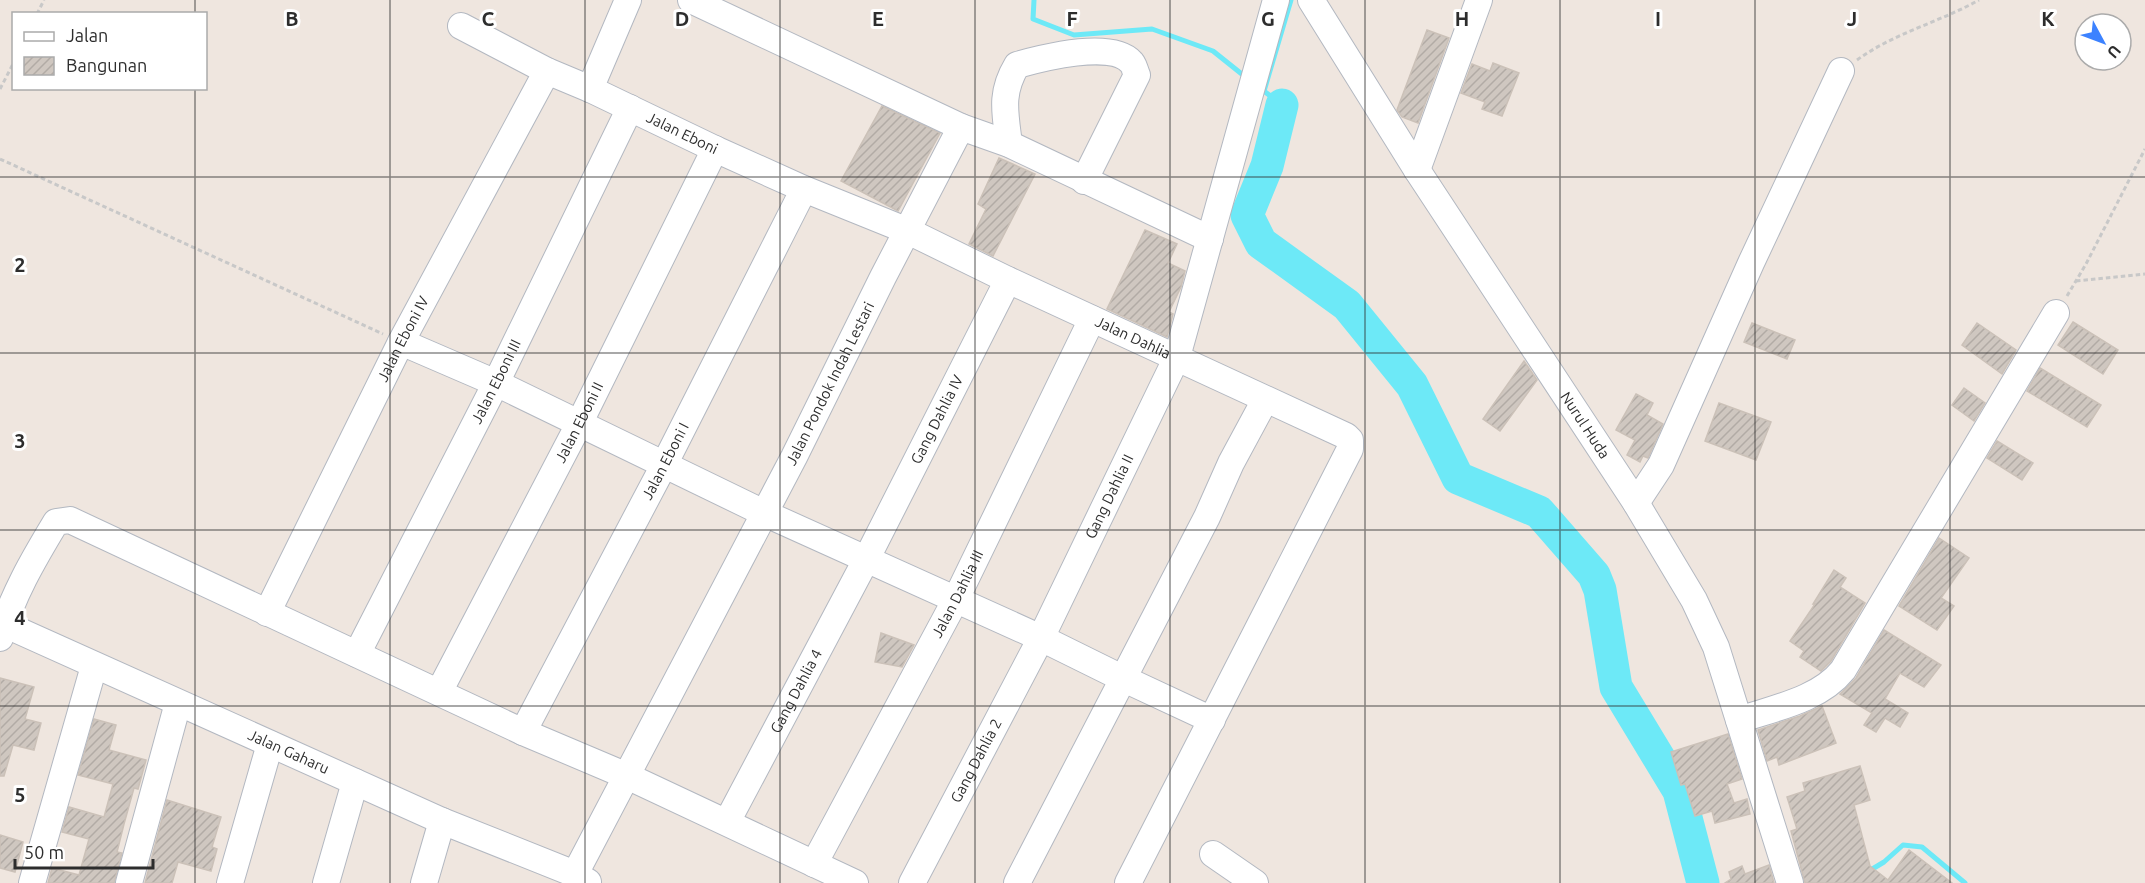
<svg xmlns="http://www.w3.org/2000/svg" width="2145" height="883" viewBox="0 0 2145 883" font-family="Ubuntu,sans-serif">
  <defs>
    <pattern id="building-hatch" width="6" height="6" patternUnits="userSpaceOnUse" patternTransform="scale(1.5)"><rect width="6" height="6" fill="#cfc7c0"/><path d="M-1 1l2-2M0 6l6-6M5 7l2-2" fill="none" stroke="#b2aba5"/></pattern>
  </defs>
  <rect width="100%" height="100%" fill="#efe6df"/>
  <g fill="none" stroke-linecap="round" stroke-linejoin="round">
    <!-- stream -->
    <g stroke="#6de9f7" stroke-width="5">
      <polyline points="1034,0 1033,19 1074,35 1152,29 1213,51 1248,79"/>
      <polyline points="1260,88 1282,105"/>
      <polyline points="1264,91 1291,0"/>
      <polyline points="1869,871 1884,862 1903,845 1922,847 1965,883"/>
    </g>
    <!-- river -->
    <polyline stroke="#6de9f7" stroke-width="33" points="1282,105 1267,166 1247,215 1261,243 1347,305 1412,385 1458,478 1539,512 1594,575 1600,590 1616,687 1679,791 1703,883"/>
  </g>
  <!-- building -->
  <g fill="url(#building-hatch)" stroke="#cbc1b8" stroke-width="1.5">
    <polygon points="1427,30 1449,38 1418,123 1402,117 1397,110"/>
    <polygon points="1493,63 1519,73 1502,116 1482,109 1485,102 1461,93 1472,64 1490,71"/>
    <polygon points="882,106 940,133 898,211 841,181"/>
    <polygon points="999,158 1035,174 993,256 969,244 986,209 978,204"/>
    <polygon points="1145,230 1177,244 1168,263 1185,271 1181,287 1169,312 1173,314 1167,337 1107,309"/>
    <polygon points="2073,322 2118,350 2103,374 2058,345"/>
    <polygon points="1752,323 1795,340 1787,359 1744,342"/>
    <polygon points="1977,323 2016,350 2002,374 1962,345"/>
    <polygon points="1524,361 1537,380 1500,431 1483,419"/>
    <polygon points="2040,368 2101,405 2087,427 2027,391"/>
    <polygon points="1964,388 1985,403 1974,421 1952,405"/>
    <polygon points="1636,394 1653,403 1647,415 1663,424 1648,458 1643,456 1640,462 1627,455 1635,440 1616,430"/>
    <polygon points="1719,403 1771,422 1756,460 1705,441"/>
    <polygon points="1997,441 2033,463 2022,480 1987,458"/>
    <polygon points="1939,538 1969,558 1941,598 1954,606 1937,630 1899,606"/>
    <polygon points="1834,570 1846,578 1840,587 1865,603 1831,661 1821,671 1800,657 1804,651 1790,641 1815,604 1813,604"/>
    <polygon points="1884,630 1941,665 1924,687 1900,673 1885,699 1908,713 1900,727 1885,718 1876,732 1864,725 1872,713 1840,694 1856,678"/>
    <polygon points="881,633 914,645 902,667 875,662"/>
    <polygon points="0,678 34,687 25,719 41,723 34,750 13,745 4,776 0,776"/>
    <polygon points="1822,706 1836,743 1779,765 1777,757 1767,761 1758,730 1800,716"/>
    <polygon points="94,719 116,725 109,750 146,760 138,789 134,788 124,824 117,852 122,853 114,883 48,883 52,868 79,875 89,839 62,832 69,807 104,817 113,784 78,775"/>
    <polygon points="1728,734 1742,779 1727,784 1734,803 1747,799 1750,814 1715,823 1712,811 1695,816 1685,784 1681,785 1671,752"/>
    <polygon points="1860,766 1870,800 1854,805 1870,866 1888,880 1909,850 1952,883 1805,883 1791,831 1797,829 1787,797 1805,791 1803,783"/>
    <polygon points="167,800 221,817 212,847 217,849 211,871 178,862 172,883 145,883"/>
    <polygon points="0,835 23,842 15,872 0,868"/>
    <polygon points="1769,865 1774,883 1725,883 1731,879 1729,872 1742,866 1745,874"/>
  </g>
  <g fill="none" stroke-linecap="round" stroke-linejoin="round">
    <!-- minor casing -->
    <g stroke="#b3b8c1" stroke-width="28">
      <g id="minor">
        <polyline points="691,0 961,127"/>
        <path id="s1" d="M1311 0 1417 170 1636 503 1694 600 1716 647 1790 883"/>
        <path id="s2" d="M461 26 547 71 590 89 715 149 804 189 908 231 1008 280 1346 436 1350 440V449L1128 883"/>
        <polyline points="590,89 628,0"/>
        <path d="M1009 144C1005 112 1000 93 1017 65 1042 58 1111 40 1131 62 1134 64 1135 71 1137 75L1084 181"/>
        <polyline points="1417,170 1479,0"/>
        <polyline points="401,342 496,383 764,513 1041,638 1122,678 1212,720"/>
        <polyline points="1636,503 1661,465 1751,263 1841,71"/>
        <path id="s3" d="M267 613 401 342 547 71"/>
        <path id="s4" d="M4 624 442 821 575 874 588 882"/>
        <path d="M0 638C12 596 33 560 56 522L70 520 523 732 627 776 855 883"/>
        <path id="s5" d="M357 654 496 383 630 108"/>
        <path id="s6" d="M439 692 579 424 715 149"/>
        <path d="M1739 720C1774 708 1819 700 1843 670L2056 313"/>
        <path id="s7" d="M523 732 664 465 804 189"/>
        <path id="s8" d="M727 822 867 558 1008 280"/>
        <polyline points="1213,854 1255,883"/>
        <path id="s9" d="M814 864 956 599 1092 319"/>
        <polyline points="32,883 94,666"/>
        <polyline points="129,883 178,703"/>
        <polyline points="230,883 270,744"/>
        <polyline points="326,883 355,782"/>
        <polyline points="424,883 442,821"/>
        <path id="s10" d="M577 883 575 874 794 457 883 277 961 127 1009 144 1210 239"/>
        <path id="s11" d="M912 883 1041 638 1177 357 1276 0"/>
        <polyline points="1017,883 1207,517 1231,463 1265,400"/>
      </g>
    </g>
    <!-- path -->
    <g stroke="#c8c8c8" stroke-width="3" stroke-dasharray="4.5 3" stroke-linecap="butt">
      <polyline points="37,14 44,0"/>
      <path d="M1857 60C1894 33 1940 22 1979 0"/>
      <polyline points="0,89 14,62"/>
      <polyline points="0,159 383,334"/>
      <polyline points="2076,281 2145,274"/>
      <polyline points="2067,296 2086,264 2145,149"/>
    </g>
    <!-- minor -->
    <use href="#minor" stroke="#fff" stroke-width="26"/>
  </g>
  <!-- grid -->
  <path fill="none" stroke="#2d2d2d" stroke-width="1.5" stroke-opacity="0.55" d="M195 0V14M390 0V883M585 0V883M780 0V883M975 0V883M1170 0V883M1365 0V883M1560 0V883M1755 0V883M1950 0V883M195 88V883M0 177H2145M0 353H2145M0 530H2145M0 706H2145"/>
  <g text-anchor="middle" stroke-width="6" stroke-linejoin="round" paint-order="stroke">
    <!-- street labels -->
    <g font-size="15" fill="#2d2d2d" stroke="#fff">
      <text dy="5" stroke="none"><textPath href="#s2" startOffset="246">Jalan Eboni</textPath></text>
      <text dy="5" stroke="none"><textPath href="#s2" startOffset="741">Jalan Dahlia</textPath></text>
      <text dy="5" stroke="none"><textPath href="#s3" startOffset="306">Jalan Eboni IV</textPath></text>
      <text dy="5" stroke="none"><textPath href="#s5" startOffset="306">Jalan Eboni III</textPath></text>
      <text dy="5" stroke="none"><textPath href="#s10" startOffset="562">Jalan Pondok Indah Lestari</textPath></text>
      <text dy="5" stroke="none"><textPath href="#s8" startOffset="454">Gang Dahlia IV</textPath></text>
      <text dy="5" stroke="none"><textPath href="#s6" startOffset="304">Jalan Eboni II</textPath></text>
      <text dy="5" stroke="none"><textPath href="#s1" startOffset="506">Nurul Huda</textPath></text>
      <text dy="5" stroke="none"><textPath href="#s7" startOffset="306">Jalan Eboni I</textPath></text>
      <text dy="5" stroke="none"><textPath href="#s11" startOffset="434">Gang Dahlia II</textPath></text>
      <text dy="5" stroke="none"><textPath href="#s9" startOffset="306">Jalan Dahlia III</textPath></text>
      <text dy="5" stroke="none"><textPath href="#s8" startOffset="148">Gang Dahlia 4</textPath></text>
      <text dy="5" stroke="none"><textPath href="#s4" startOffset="312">Jalan Gaharu</textPath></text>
      <text dy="5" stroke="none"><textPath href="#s11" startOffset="138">Gang Dahlia 2</textPath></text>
    </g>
  </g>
  <g font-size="20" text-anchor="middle" font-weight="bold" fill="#2d2d2d" stroke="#fff" stroke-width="6" stroke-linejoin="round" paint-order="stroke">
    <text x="292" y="26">B</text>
    <text x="488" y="26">C</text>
    <text x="682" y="26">D</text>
    <text x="878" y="26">E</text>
    <text x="1072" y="26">F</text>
    <text x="1268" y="26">G</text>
    <text x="1462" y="26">H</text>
    <text x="1658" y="26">I</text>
    <text x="1852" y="26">J</text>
    <text x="2048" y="26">K</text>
    <text x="20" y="272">2</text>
    <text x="20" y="448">3</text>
    <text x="20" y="625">4</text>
    <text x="20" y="802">5</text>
  </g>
  <!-- legend -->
  <rect x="12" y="12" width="195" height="78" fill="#ffffff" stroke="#ababab" stroke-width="1.5"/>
  <rect x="24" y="32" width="30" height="9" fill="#ffffff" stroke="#ababab" stroke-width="1.5"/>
  <text x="66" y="42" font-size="18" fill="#2d2d2d">Jalan</text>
  <rect x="24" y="57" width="30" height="18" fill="url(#building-hatch)" stroke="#ababab" stroke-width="1.5"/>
  <text x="66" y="72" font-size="18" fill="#2d2d2d">Bangunan</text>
  <!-- north arrow -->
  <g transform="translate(2103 42) rotate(131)"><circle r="28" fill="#ffffff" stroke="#ababab" stroke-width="1.5"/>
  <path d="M0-4.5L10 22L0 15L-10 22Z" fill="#3c82ff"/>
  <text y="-9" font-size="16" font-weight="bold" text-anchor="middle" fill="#2d2d2d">U</text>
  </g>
  <!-- scale -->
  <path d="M15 859v9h138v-9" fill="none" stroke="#2d2d2d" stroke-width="3"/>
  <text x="24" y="859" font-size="18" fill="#2d2d2d" stroke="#ffffff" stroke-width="4.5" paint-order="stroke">50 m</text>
</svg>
